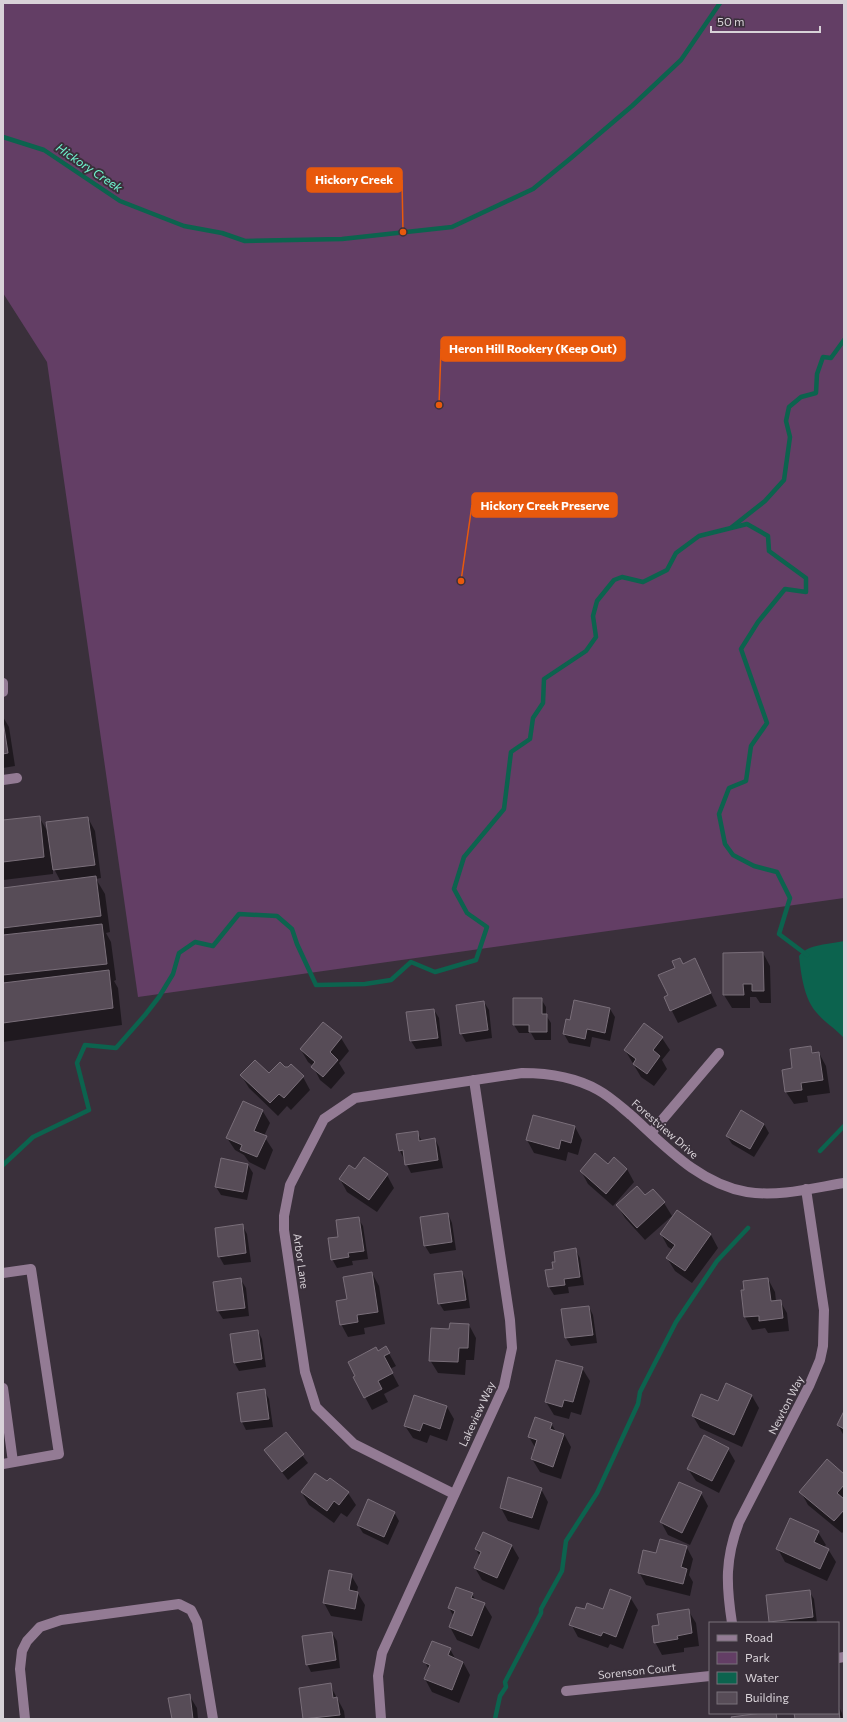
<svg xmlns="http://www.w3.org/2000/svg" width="847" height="1722" viewBox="0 0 847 1722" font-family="Commissioner,sans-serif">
  <rect width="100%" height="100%" fill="#3a303b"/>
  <!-- green -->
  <polygon fill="#633e65" points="3,3 844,3 844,898 138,997 47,362 3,293"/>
  <!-- water -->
  <path fill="#0c634e" d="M844 941V1038C836 1029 824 1022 816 1012 804 998 801 974 799 956 807 944 831 944 844 941Z"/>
  <!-- shadow -->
  <g fill="#0007">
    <polygon points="3,717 9,727 15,766 3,768"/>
    <polygon points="39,817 48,832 88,818 95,831 101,878 96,879 105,894 110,932 106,933 111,942 116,980 114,981 118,988 122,1025 3,1042 3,889 61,882 53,867 53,874 3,880 3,821"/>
    <polygon points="763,953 770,966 771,1003 760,1003 756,997 750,997 750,1008 732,1008 724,995 724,954"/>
    <polygon points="695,960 717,1006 678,1023 665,997 669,995 683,965"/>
    <polygon points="541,999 546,1007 546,1015 551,1023 551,1040 535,1040 531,1033 519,1033 514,1025"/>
    <polygon points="484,1002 489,1010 492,1038 466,1042 461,1033"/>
    <polygon points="610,1009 615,1017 610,1041 592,1037 590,1047 569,1043 564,1034 567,1020 571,1021"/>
    <polygon points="434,1010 439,1018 442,1046 416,1049 411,1041 407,1013"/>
    <polygon points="324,1023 341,1038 349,1051 339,1063 345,1073 331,1089 320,1080 313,1066 308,1062 301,1050"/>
    <polygon points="662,1038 670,1050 662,1060 667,1069 654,1086 641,1077 625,1050"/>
    <polygon points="810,1047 814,1054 819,1053 826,1066 830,1093 807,1096 808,1102 794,1104 786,1092 794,1069"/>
    <polygon points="291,1066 303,1077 310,1090 291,1110 287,1106 278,1116 249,1088 241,1075 269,1075"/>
    <polygon points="262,1110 270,1123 264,1136 273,1150 265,1170 249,1162 244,1155 235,1150 227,1138"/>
    <polygon points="533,1116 575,1127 582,1140 578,1155 568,1152 566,1161 534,1153 527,1140"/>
    <polygon points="764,1124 769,1133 754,1157 732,1144 727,1136"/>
    <polygon points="417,1132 422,1141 435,1139 439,1147 443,1168 411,1173 400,1151"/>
    <polygon points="248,1165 253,1173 247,1200 221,1195 216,1187"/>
    <polygon points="608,1166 627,1169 634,1182 613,1206 588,1184 581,1171"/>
    <polygon points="355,1171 387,1175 394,1188 377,1212 347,1192 340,1179"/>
    <polygon points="652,1190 664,1203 672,1216 645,1240 625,1218 617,1205 645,1196"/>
    <polygon points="677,1211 711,1235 718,1248 692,1283 675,1271 667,1258 673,1250 668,1247 661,1234"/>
    <polygon points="448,1214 452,1223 456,1250 430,1254 425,1246"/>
    <polygon points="358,1218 363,1226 368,1259 352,1261 353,1265 337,1268 332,1259"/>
    <polygon points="242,1225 247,1234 251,1262 224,1265 219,1256"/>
    <polygon points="575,1249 580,1258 584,1285 568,1287 569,1293 554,1295 549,1287 547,1271 554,1270 556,1262"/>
    <polygon points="462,1272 466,1280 470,1308 444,1311 439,1303"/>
    <polygon points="372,1273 379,1286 385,1324 364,1328 365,1334 348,1337 341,1324 348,1300"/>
    <polygon points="768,1279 775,1292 776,1301 780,1301 787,1313 789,1331 768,1333 765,1328 752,1330 745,1317 742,1291"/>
    <polygon points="241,1280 246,1288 249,1316 223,1319 218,1311"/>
    <polygon points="589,1307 593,1315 597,1343 571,1346 566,1338"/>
    <polygon points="469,1325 476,1338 474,1360 466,1360 465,1375 438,1373 430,1360 450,1330"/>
    <polygon points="258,1331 262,1339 266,1367 239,1371 234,1362"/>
    <polygon points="386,1348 396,1366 390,1369 399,1386 384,1394 388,1402 372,1410 365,1397 378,1352"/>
    <polygon points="582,1368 590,1381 581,1415 571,1412 569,1419 554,1415 546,1402"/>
    <polygon points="264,1390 269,1399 273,1427 246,1430 242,1422"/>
    <polygon points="752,1396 759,1408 742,1447 700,1428 693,1416 718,1403"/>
    <polygon points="447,1407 454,1419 447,1441 430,1435 427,1443 413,1438 405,1426"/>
    <polygon points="844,1413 844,1436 838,1425"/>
    <polygon points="551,1423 556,1432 564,1434 571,1447 561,1479 540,1472 532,1459 536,1449 529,1437"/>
    <polygon points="285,1433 308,1463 288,1480 265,1450"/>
    <polygon points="728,1449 735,1461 719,1493 696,1481 688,1469"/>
    <polygon points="844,1475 844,1531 842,1533 808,1505 801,1492"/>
    <polygon points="327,1483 348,1493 356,1505 347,1517 341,1513 334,1523 309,1505 302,1493"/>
    <polygon points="541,1489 548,1502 539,1530 508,1521 501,1508"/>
    <polygon points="701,1493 708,1506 690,1545 668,1535 661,1522"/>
    <polygon points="394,1512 399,1521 388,1545 363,1533 358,1525"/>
    <polygon points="818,1532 826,1545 824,1547 828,1549 836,1562 827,1581 785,1562 778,1549"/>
    <polygon points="483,1533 512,1546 519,1558 504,1590 482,1580 475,1568 480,1557 476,1549"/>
    <polygon points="686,1546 693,1559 689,1575 693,1582 690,1596 646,1585 639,1572 657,1554"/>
    <polygon points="330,1571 351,1575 358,1587 357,1592 365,1605 362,1621 331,1616 324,1603"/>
    <polygon points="809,1591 814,1599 817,1623 771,1623 767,1596"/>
    <polygon points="472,1594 476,1601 484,1604 492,1617 479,1649 457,1640 450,1627 454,1617 449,1608"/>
    <polygon points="630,1597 638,1610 623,1649 610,1644 608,1648 578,1637 571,1624 585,1611 604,1610"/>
    <polygon points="688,1610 696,1623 699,1646 684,1648 684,1652 662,1655 655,1642 660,1626"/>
    <polygon points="332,1633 337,1641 340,1668 311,1672 307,1664"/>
    <polygon points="450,1649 456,1660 463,1662 470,1675 459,1703 432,1692 425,1679 429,1670 425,1662"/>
    <polygon points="330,1685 344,1711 345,1719 304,1719 300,1689"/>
    <polygon points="189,1695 197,1708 198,1719 173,1719"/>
    <polygon points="838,1705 842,1713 843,1719 796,1719 795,1713 838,1713"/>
  </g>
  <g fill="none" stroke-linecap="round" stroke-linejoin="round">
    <!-- stream -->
    <g stroke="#0c634e" stroke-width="4.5">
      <polyline points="3,137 44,150 120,201 184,226 222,233 245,241 342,239 452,227 533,189 571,158 632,106 681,60 720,3"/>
      <polyline points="732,527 765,501 784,480 790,437 786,421 789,407 801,397 816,393 817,374 823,357 831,358 844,340"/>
      <polyline points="820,1151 844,1126"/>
      <polyline points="3,1165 33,1137 89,1110 77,1063 85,1045 116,1048 145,1015 159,997 173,974 179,953 195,942 213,946 239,914 277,916 292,929 297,944 316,985 365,984 391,980 411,962 435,972 476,960 487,927 467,913 454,889 464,857 504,809 511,752 530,739 533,718 543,703 544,679 586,651 596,637 593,616 597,601 614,580 622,577 643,582 667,570 676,553 699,536 747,524 768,536 769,551 806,578 806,592 785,589 758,622 741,649 767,723 751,746 746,781 729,788 719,814 725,844 733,855 754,866 777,872 790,898 779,934 807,955"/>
      <polyline points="495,1719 500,1696 506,1687 505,1682 541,1613 541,1609 562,1571 566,1541 597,1493 638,1404 640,1392 676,1322 717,1261 748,1228"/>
    </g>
  </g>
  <!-- building -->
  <g fill="#574c57" stroke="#796e79">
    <polygon points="3,721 8,753 3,754"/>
    <polygon points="40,816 44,857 3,862 3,820"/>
    <polygon points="88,817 95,865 53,870 46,822"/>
    <polygon points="96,876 101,916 3,928 3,888"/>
    <polygon points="102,924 107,964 3,975 3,935"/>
    <polygon points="763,952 764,991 752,991 752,984 743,984 744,995 723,995 723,953"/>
    <polygon points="680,958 683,964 695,958 711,993 670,1011 664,997 668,995 658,975 675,968 672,961"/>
    <polygon points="109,970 113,1008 3,1023 3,983"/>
    <polygon points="513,998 542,998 542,1014 547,1014 547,1032 529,1032 529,1025 513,1025"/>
    <polygon points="574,1000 610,1008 605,1033 587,1029 585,1039 563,1034 566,1019 570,1020"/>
    <polygon points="484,1001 488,1030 460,1034 456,1005"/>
    <polygon points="434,1009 438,1038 410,1041 406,1012"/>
    <polygon points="323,1022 342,1037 330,1052 338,1060 323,1077 311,1067 315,1062 300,1049"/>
    <polygon points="644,1023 663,1037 653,1050 660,1056 647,1074 633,1064 636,1059 624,1050"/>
    <polygon points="811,1046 812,1053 819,1052 823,1080 801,1083 802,1090 785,1092 782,1070 792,1068 790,1049"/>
    <polygon points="255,1060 269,1073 280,1062 285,1067 288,1067 291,1064 304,1076 284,1098 279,1094 270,1103 240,1075"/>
    <polygon points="243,1101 263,1110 254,1131 267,1136 257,1157 240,1150 242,1145 226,1138"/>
    <polygon points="741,1110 764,1124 750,1149 726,1136"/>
    <polygon points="533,1115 575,1126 571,1143 561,1140 559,1149 526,1140"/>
    <polygon points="418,1131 419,1141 435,1138 438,1160 405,1165 403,1150 399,1151 396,1134"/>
    <polygon points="595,1153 608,1164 614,1157 627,1169 606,1194 580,1171"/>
    <polygon points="364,1157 388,1174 369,1200 339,1179 349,1165 355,1169"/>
    <polygon points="221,1158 248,1164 243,1192 215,1187"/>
    <polygon points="637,1186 645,1195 653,1189 665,1202 637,1228 616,1205"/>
    <polygon points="677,1210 711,1234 685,1271 666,1258 675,1245 660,1234"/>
    <polygon points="448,1213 452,1242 424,1246 420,1217"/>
    <polygon points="359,1217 364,1251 348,1253 349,1257 331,1260 328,1238 338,1237 336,1220"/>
    <polygon points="243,1224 246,1253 218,1257 215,1228"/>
    <polygon points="576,1248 580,1277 564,1279 565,1285 548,1287 545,1270 553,1269 552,1262 555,1262 554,1252"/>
    <polygon points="462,1271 466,1300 438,1304 434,1274"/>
    <polygon points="372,1272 378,1312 357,1315 358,1322 340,1325 336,1301 347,1299 343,1277"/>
    <polygon points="241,1278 245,1308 217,1311 213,1282"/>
    <polygon points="768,1278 771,1301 781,1300 783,1318 759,1321 759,1316 744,1317 741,1290 744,1290 743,1281"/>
    <polygon points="589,1306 593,1335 565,1338 561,1309"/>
    <polygon points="450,1323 469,1324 468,1348 459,1348 458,1362 429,1361 431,1328 449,1329"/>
    <polygon points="258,1330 262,1359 234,1363 230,1334"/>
    <polygon points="386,1346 390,1353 384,1356 393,1373 378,1381 382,1389 364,1398 353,1377 355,1376 348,1362 376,1347 378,1351"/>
    <polygon points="556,1360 583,1367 573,1402 564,1400 562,1407 545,1402"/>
    <polygon points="726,1383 752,1395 734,1435 692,1416 701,1394 718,1401"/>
    <polygon points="265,1389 269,1419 241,1422 237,1393"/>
    <polygon points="414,1395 447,1406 440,1429 423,1423 420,1431 404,1426"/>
    <polygon points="844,1411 844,1429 837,1425"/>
    <polygon points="535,1417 552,1423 550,1429 564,1434 553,1467 531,1459 537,1440 528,1437"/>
    <polygon points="286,1432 304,1454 282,1472 264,1450"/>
    <polygon points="704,1435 729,1448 712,1481 687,1469"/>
    <polygon points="827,1459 844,1474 844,1485 837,1493 844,1499 844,1510 834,1521 799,1492"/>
    <polygon points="315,1473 327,1481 330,1478 349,1492 339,1505 334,1501 327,1511 301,1492"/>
    <polygon points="508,1477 542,1488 532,1518 500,1508"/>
    <polygon points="679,1482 702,1492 682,1533 660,1522"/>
    <polygon points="368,1499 395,1512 384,1537 357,1525"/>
    <polygon points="790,1518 819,1531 814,1542 829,1549 820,1569 776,1549"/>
    <polygon points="483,1532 512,1545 497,1578 474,1568 481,1552 475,1549"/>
    <polygon points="660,1539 687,1546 681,1567 687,1569 683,1584 638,1573 643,1550 656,1553"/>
    <polygon points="329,1570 352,1574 349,1590 358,1592 355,1609 323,1603"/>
    <polygon points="456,1587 473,1593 471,1598 485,1603 472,1636 449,1627 455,1611 448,1608"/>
    <polygon points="610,1589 631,1597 616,1637 603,1632 601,1636 569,1625 576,1607 585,1609 587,1603 603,1609"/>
    <polygon points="810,1590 813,1617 769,1622 766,1595"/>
    <polygon points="689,1609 692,1633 677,1636 678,1639 654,1643 652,1626 659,1625 657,1614"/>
    <polygon points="332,1632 336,1660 306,1665 302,1636"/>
    <polygon points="432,1641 451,1648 448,1655 463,1662 452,1690 424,1679 430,1665 423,1662"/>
    <polygon points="331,1683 333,1698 337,1697 340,1715 303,1719 299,1688"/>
    <polygon points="190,1694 193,1719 172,1719 168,1698"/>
    <polygon points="838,1703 840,1719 795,1719 794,1713 838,1713"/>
    <polygon points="762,1713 776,1713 777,1719 732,1719 731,1717"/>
  </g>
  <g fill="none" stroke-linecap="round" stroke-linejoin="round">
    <!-- minor -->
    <g stroke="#937b94" stroke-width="10">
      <polyline points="3,683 3,692"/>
      <polyline points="3,780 17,778"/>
      <polyline points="651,1133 719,1053"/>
      <polyline points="3,1273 31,1269 59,1454 3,1464"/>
      <polyline points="3,1388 13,1462"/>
      <path d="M454 1494 354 1444 316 1407 305 1372 284 1230V1216L290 1185 324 1119 355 1098 522 1073C549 1073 575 1077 598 1090 611 1097 621 1107 632 1116 666 1147 700 1184 747 1192 779 1197 813 1188 844 1183"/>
      <path d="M732 1623C726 1584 725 1559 739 1522L809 1386 820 1360 823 1346 824 1310 806 1189"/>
      <polyline points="838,1658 844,1657"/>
      <polyline points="566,1691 710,1676"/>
      <polyline points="25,1719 20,1669 22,1651 27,1641 40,1627 61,1620 179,1604 191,1610 197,1622 213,1719"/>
      <polyline points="381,1719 378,1676 382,1653 504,1386 512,1348 510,1320 474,1080"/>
    </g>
  </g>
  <g text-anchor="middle" stroke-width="4" stroke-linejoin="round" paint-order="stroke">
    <!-- street labels -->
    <g font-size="11" fill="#d8d2d8" stroke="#3a303b">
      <text transform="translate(665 1129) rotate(41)" y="4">Forestview Drive</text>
      <text transform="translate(301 1261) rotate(82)" y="4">Arbor Lane</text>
      <text transform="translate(786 1405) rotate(-63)" y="4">Newton Way</text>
      <text transform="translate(477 1414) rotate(-65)" y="4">Lakeview Way</text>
      <text transform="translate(637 1671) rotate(-6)" y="4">Sorenson Court</text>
    </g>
    <!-- water labels -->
    <g font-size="12" font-style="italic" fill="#70fad2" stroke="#3a303b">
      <text transform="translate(89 168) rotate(34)" y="4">Hickory Creek</text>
    </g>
  </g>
  <!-- callouts -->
  <path fill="none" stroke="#e8590c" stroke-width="1.5" d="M403 232L402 180M439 405L441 349M461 581L472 505"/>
  <g fill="#e8590c" stroke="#3a303b" stroke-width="1.5">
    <circle cx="403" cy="232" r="4"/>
    <circle cx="439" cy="405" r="4"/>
    <circle cx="461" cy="581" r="4"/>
  </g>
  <g fill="#e8590c" stroke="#e8590c" stroke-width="1.5">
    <rect x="307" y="168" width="95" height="24" rx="4"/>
    <rect x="441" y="337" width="184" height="24" rx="4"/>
    <rect x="472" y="493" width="145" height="24" rx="4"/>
  </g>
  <g font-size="12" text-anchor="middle" font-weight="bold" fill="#fff">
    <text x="354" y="184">Hickory Creek</text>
    <text x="533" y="353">Heron Hill Rookery (Keep Out)</text>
    <text x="545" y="510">Hickory Creek Preserve</text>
  </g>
  <!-- border -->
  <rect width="847" height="1722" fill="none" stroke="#d8d2d8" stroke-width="8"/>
  <!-- legend -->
  <rect x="709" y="1622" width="130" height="92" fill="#3a303b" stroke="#79717a"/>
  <rect x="717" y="1635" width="20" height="6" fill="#937b94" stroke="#79717a"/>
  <text x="745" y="1642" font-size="12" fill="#d8d2d8">Road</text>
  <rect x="717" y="1652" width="20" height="12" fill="#633e65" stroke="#79717a"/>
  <text x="745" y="1662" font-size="12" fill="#d8d2d8">Park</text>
  <rect x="717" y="1672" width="20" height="12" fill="#0c634e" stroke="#79717a"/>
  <text x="745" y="1682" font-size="12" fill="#d8d2d8">Water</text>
  <rect x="717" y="1692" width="20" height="12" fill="#574c57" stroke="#79717a"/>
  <text x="745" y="1702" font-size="12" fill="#d8d2d8">Building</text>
  <!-- scale -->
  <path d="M711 26v6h109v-6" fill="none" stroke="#d8d2d8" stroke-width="2"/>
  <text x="717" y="26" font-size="12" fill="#d8d2d8" stroke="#3a303b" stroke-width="3" paint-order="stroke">50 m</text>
</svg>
